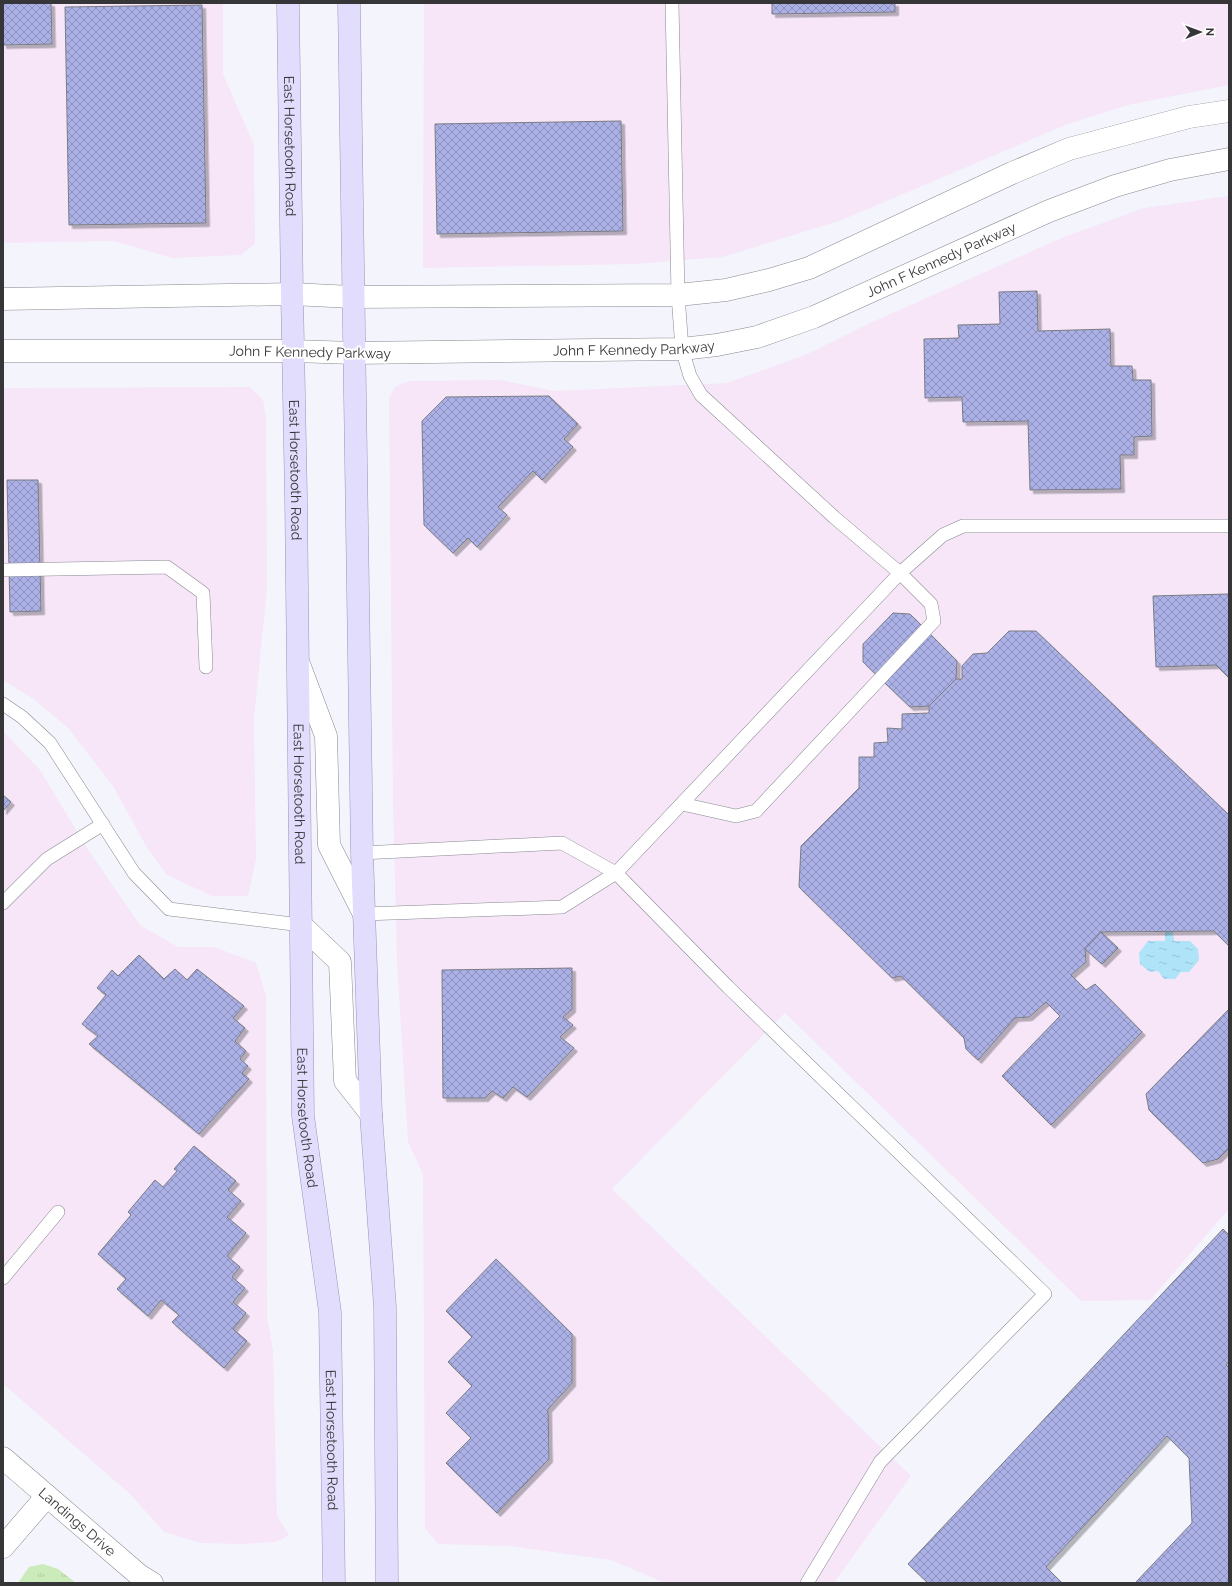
<svg xmlns="http://www.w3.org/2000/svg" width="1232" height="1586" viewBox="0 0 1232 1586" font-family="Raleway,sans-serif">
  <defs>
    <pattern id="grass-tufts" width="24" height="20" patternUnits="userSpaceOnUse"><rect width="24" height="20" fill="#ccebba"/><path d="M3 7l-1-3M5 7V3M7 7l1-3M15 17l-1-3M17 17v-4M19 17l1-3" fill="none" stroke="#b0caa1"/></pattern>
    <pattern id="water-ripples" width="26" height="14" patternUnits="userSpaceOnUse"><rect width="26" height="14" fill="#aee3f8"/><path d="M2 4q2-2 4 0t4 0M15 11q2-2 4 0t4 0" fill="none" stroke="#96c3d5"/></pattern>
    <pattern id="building-cross-hatch" width="8" height="8" patternUnits="userSpaceOnUse"><rect width="8" height="8" fill="#abb1e7"/><path d="M0 0l8 8M0 8l8-8" fill="none" stroke="#8c91bc"/></pattern>
    <filter id="shadow"><feDropShadow dx="3.5" dy="3.5" stdDeviation="0" flood-color="#0004"/></filter>
  </defs>
  <rect width="100%" height="100%" fill="#f4f5fc"/>
  <!-- commercial -->
  <g fill="#f6e6f8">
    <polygon points="3,3 223,3 223,74 254,145 255,244 241,255 172,258 113,241 3,243"/>
    <polygon points="424,3 1229,3 1229,85 1128,105 1068,124 842,220 723,257 634,264 423,268"/>
    <polygon points="1229,196 1229,1209 1150,1300 1081,1301 785,1013 612,1189 911,1476 834,1583 665,1583 611,1560 509,1546 438,1544 425,1528 423,1174 408,1142 397,961 393,805 389,398 395,387 409,381 501,380 554,391 727,383 805,355 870,323 1064,237 1144,208"/>
    <polygon points="250,387 263,400 266,418 267,589 254,719 256,859 248,896 212,896 167,875 146,846 113,786 68,728 35,700 3,680 3,388"/>
    <polygon points="3,731 40,770 87,848 140,925 178,947 214,947 256,963 266,996 267,1316 273,1350 277,1516 289,1535 276,1542 241,1544 200,1543 164,1532 129,1493 3,1384"/>
  </g>
  <!-- grass -->
  <polygon fill="url(#grass-tufts)" points="43,1564 58,1569 76,1583 18,1583 29,1567"/>
  <!-- water -->
  <polygon fill="url(#water-ripples)" points="1165,932 1173,932 1174,941 1190,941 1198,949 1199,960 1189,972 1181,972 1175,979 1164,979 1158,971 1150,972 1140,964 1139,953 1148,941 1165,941"/>
  <!-- building -->
  <g fill="url(#building-cross-hatch)" stroke="#7a7b82" filter="url(#shadow)">
    <polygon points="3,3 51,3 52,44 3,45"/>
    <polygon points="772,3 895,3 895,12 772,14"/>
    <polygon points="202,5 206,223 69,225 65,7"/>
    <polygon points="621,121 623,231 437,234 435,124"/>
    <polygon points="1037,291 1038,331 1110,329 1111,366 1132,366 1133,380 1151,380 1152,436 1134,437 1134,455 1120,455 1121,489 1030,490 1028,421 963,422 962,397 925,398 924,339 959,338 958,325 1000,324 999,292"/>
    <polygon points="549,396 578,424 564,439 573,447 542,480 533,471 498,507 507,515 477,547 468,538 453,553 424,525 422,421 446,397"/>
    <polygon points="7,480 38,480 41,611 10,612"/>
    <polygon points="1229,594 1229,678 1216,665 1156,667 1153,596"/>
    <polygon points="893,613 910,614 957,661 956,679 929,706 910,707 863,662 863,644"/>
    <polygon points="1009,631 1036,631 1229,815 1229,946 1214,931 1101,932 1085,949 1086,962 1071,975 1086,990 1095,984 1142,1032 1051,1125 1002,1076 1060,1016 1046,1002 1029,1017 1015,1018 978,1060 966,1049 964,1038 901,976 892,978 799,887 801,846 859,788 859,757 874,757 874,743 888,742 887,728 902,729 902,714 929,713 929,706 956,679 962,679 962,666 973,654 987,653"/>
    <polygon points="3,795 11,802 3,811"/>
    <polygon points="1101,932 1118,948 1102,964 1085,949"/>
    <polygon points="139,955 164,979 175,969 187,980 197,969 244,1006 233,1018 245,1028 235,1041 246,1051 240,1059 248,1066 242,1073 249,1079 199,1134 89,1044 98,1036 82,1024 106,995 97,988 112,970 118,976"/>
    <polygon points="572,968 572,1009 563,1017 573,1025 560,1037 574,1048 527,1097 513,1087 503,1098 492,1091 485,1098 443,1098 442,970"/>
    <polygon points="1229,1009 1229,1148 1218,1159 1203,1163 1149,1110 1146,1094"/>
    <polygon points="194,1146 236,1181 228,1190 241,1201 227,1217 246,1233 227,1256 240,1267 232,1277 245,1288 233,1302 246,1313 233,1329 247,1341 224,1368 172,1322 179,1315 161,1300 148,1316 117,1289 126,1279 98,1254 131,1215 128,1212 155,1180 163,1187 177,1171 174,1169"/>
    <polygon points="1223,1229 1229,1235 1229,1361 1226,1365 1229,1368 1229,1583 1135,1583 1192,1523 1189,1458 1167,1436 1046,1567 1062,1583 928,1583 908,1564"/>
    <polygon points="496,1259 572,1334 572,1383 548,1409 549,1459 497,1513 446,1463 471,1438 446,1413 472,1386 448,1362 472,1337 446,1311"/>
  </g>
  <g fill="none" stroke-linecap="round" stroke-linejoin="round">
    <!-- service casing -->
    <g stroke="#888990" stroke-width="14">
      <g id="service">
        <polyline points="672,3 678,295 682,349 690,376 701,395 835,518 900,573 616,873 728,987 1045,1294 880,1462 807,1583"/>
        <polyline points="3,570 167,567 203,593 206,667"/>
        <polyline points="3,704 22,717 50,743 134,873 169,909 301,925"/>
        <polyline points="682,804 736,816 756,811 934,621 931,604 900,573 943,535 963,526 1229,526"/>
        <polyline points="362,853 562,843 616,873 562,907 364,914"/>
        <polyline points="3,903 47,859 103,824"/>
        <polyline points="3,1278 58,1212"/>
      </g>
    </g>
    <!-- minor casing -->
    <g stroke="#888990" stroke-width="23">
      <g id="minor">
        <polyline points="352,297 678,295 726,290 769,280 809,268 1012,173 1069,149 1189,117 1229,111"/>
        <path id="s1" d="M293 351 354 353 682 349 717 345 757 337 814 317 1049 211 1115 186 1170 170 1229 159"/>
        <polyline points="299,664 326,736 329,845 364,914"/>
        <polyline points="301,925 340,962 345,1081 371,1114"/>
        <path id="s2" d="M3 1458 139 1575 152 1583"/>
        <polyline points="3,1547 47,1496"/>
      </g>
    </g>
    <!-- tertiary casing -->
    <g stroke="#888990" stroke-width="23">
      <g id="tertiary">
        <polyline points="3,299 292,294 352,297"/>
        <polyline points="3,351 293,351"/>
      </g>
    </g>
    <!-- primary casing -->
    <g stroke="#9993b8" stroke-width="23">
      <g id="primary">
        <path id="s3" d="M288 3 292 294 296 497 303 1116 330 1312 334 1583"/>
        <polyline points="349,3 362,853 371,1114 385,1307 387,1583"/>
      </g>
    </g>
    <!-- service -->
    <use href="#service" stroke="#fff" stroke-width="13"/>
    <!-- minor -->
    <use href="#minor" stroke="#fff" stroke-width="22"/>
    <!-- tertiary -->
    <use href="#tertiary" stroke="#fff" stroke-width="22"/>
    <!-- primary -->
    <use href="#primary" stroke="#e2dcfd" stroke-width="22"/>
  </g>
  <g text-anchor="middle" stroke-width="4" stroke-linejoin="round" paint-order="stroke">
    <!-- street labels -->
    <g font-size="14" fill="#363639" stroke="#fff">
      <text dy="5" stroke="none"><textPath href="#s3" startOffset="143">East Horsetooth Road</textPath></text>
      <text dy="5" stroke="none"><textPath href="#s1" startOffset="665">John F Kennedy Parkway</textPath></text>
      <text dy="5" stroke="none"><textPath href="#s1" startOffset="341">John F Kennedy Parkway</textPath></text>
      <text transform="translate(310 352) rotate(1)" y="5">John F Kennedy Parkway</text>
      <text dy="5" stroke="none"><textPath href="#s3" startOffset="467">East Horsetooth Road</textPath></text>
      <text dy="5" stroke="none"><textPath href="#s3" startOffset="791">East Horsetooth Road</textPath></text>
      <text dy="5" stroke="none"><textPath href="#s3" startOffset="1115">East Horsetooth Road</textPath></text>
      <text dy="5" stroke="none"><textPath href="#s3" startOffset="1439">East Horsetooth Road</textPath></text>
      <text dy="5" stroke="none"><textPath href="#s2" startOffset="98">Landings Drive</textPath></text>
    </g>
  </g>
  <!-- border -->
  <rect width="1232" height="1586" fill="none" stroke="#363639" stroke-width="8"/>
  <!-- north arrow -->
  <g transform="translate(1200 32) rotate(89)" stroke="#ffffff" stroke-width="3" paint-order="stroke">
  <path d="M0-3L7 15L0 10L-7 15Z" fill="#363639"/>
  <text y="-6" font-size="11" font-weight="bold" text-anchor="middle" fill="#363639">N</text>
  </g>
</svg>
